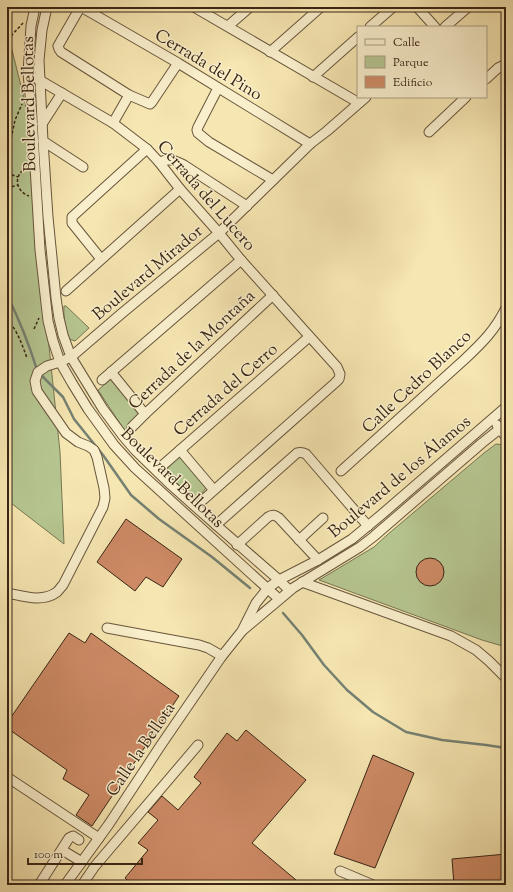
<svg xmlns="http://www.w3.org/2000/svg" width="513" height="892" viewBox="0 0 513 892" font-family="'Sorts Mill Goudy',serif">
  <rect width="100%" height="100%" fill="#f6e6b1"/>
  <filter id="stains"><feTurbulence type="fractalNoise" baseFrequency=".005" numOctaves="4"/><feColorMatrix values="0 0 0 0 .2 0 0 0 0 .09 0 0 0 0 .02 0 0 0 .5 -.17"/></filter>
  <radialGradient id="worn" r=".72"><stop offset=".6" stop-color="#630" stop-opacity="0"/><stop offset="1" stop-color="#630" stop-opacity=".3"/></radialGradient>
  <!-- green -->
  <g fill="#b6c691" stroke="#787653">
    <polygon points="7,30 29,118 39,250 60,452 64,544 7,500"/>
    <path d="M64 306H66L89 328 75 341 69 339C66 329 63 316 64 306Z"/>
    <polygon points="111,379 143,416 125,431 98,390"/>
    <polygon points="496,444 505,445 506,447 506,647 482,640 319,580 374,547 387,535 484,453"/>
    <polygon points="179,456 207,487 195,501 165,471"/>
  </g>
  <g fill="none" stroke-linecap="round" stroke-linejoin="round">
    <!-- stream -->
    <g stroke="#758173" stroke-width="2.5">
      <polyline points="7,33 10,23 10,7"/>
      <path d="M7 295C19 319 29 344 37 370"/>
      <polyline points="40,374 63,397 74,419 103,455 131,495 159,519 212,557 250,588"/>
      <polyline points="283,613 302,635 324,665 347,690 373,712 406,732 442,740 486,745 506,748"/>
    </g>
  </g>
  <!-- building -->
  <g fill="#cd8a65" stroke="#392515">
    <polygon points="126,519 182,559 163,587 146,577 135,591 97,562"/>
    <circle cx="430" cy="572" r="14"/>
    <polygon points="69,633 85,643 91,633 179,696 92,826 76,815 89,795 63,779 67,770 7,728 7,723"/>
    <polygon points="246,730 306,780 252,843 302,885 133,885 125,878 148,850 138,843 158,820 148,812 162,796 178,810 201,783 194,777 227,733 237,741"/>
    <polygon points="373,755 414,773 375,868 334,854"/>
    <polygon points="506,854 506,885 454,885 452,859"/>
  </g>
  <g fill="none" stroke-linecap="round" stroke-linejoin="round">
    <!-- minor casing -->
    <g stroke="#68553c" stroke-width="11">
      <g id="minor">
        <polyline points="35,7 31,26 28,73 32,116 40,250 48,321 53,341 60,362 72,383 88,409 114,445 135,468 279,599"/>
        <polyline points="47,7 42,30 39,60 43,141 48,217 56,298 59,318 63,335 71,357 103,409 123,436 135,450 171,485 216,525 279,580 289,590"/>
        <polyline points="194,7 359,103"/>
        <polyline points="417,7 435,27"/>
        <polyline points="228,26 250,7"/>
        <polyline points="370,27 393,7"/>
        <polyline points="445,27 468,7"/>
        <polyline points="270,52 321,7"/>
        <polyline points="178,63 152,102 150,104 129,95 61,52 59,49 58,46 78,11 81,8 83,8 178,63 310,144"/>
        <polyline points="313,77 358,37"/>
        <polyline points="36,78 113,123 147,149 159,162 180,189 219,233 241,260 337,367 340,374 339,379 335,383 203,500"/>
        <polyline points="486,79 498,68 506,64"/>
        <polyline points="218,88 198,127 197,130 198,133 209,142 273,180"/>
        <polyline points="113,123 129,95"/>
        <polyline points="42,124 62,93"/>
        <polyline points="429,132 466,97"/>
        <polyline points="43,141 83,167"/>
        <path d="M159 162C170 158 174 160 184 165L247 206"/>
        <polyline points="101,259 72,223 72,217 147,149"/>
        <polyline points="66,291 180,189"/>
        <polyline points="111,372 145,414"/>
        <polyline points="102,380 241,260"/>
        <polyline points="497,425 506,437"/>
        <polyline points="132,427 145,414 273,295"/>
        <polyline points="180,450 213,489"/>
        <polyline points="163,465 309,337"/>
        <path d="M341 471 465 359C483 342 495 330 506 308"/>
        <path d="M216 525 297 453C300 452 302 452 306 454L368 526"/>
        <polyline points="299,540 323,518"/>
        <path d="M237 545 268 517C273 514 275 515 279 518L318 560"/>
        <polyline points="302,582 451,636 476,650 489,661 506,678"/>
        <path d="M7 593C23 596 42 603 57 592 59 590 61 587 63 585L103 507 105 498 104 488 97 457 94 450 88 446 78 442 66 433 37 391 35 381 38 372 47 366 60 362 71 357 121 314 219 233 310 144 327 131 366 97"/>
        <polyline points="107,628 199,645 208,648 222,656"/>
        <polyline points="243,630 293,588 360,547 373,537 482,443 506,424"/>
        <polyline points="7,777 99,838"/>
        <polyline points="62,850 82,862"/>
        <polyline points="340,871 373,885"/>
        <polyline points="39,885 69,838 73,836 79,840"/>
        <polyline points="65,885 109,824 161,745 222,656 242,631 256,603 268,588 279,580 318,560 352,539 381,515 506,407"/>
        <polyline points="82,885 95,866 198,745"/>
      </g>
    </g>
    <!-- path -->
    <g stroke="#392515" stroke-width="1.5" stroke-dasharray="3 2" stroke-linecap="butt">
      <polyline points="11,36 23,23"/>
      <polyline points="7,158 15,120 22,104"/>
      <path d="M27 168C13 174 15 191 29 196"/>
      <polyline points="7,173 18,177"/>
      <polyline points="7,188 18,185"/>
      <path d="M7 319C17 330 22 344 27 358"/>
      <polyline points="34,329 39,318"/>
    </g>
    <!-- minor -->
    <use href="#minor" stroke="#f9efcc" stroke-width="9"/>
  </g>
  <g text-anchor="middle" stroke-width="3" stroke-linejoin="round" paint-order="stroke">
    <!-- street labels -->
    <g font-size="17" fill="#392515" stroke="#f9efcc">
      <text transform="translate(209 64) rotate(31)" y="6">Cerrada del Pino</text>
      <text transform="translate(28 104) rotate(-91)" y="6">Boulevard Bellotas</text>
      <text transform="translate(207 195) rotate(49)" y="6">Cerrada del Lucero</text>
      <text transform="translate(147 272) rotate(-40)" y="6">Boulevard Mirador</text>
      <text transform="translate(191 349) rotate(-43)" y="6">Cerrada de la Montaña</text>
      <text transform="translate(416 381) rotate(-43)" y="6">Calle Cedro Blanco</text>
      <text transform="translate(225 389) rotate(-41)" y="6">Cerrada del Cerro</text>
      <text transform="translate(399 476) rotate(-40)" y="6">Boulevard de los Álamos</text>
      <text transform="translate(173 477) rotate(44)" y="6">Boulevard Bellotas</text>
      <text transform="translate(140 749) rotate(-56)" y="6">Calle la Bellota</text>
    </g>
  </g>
  <!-- margin -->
  <rect width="513" height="892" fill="none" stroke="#f6e6b1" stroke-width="24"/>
  <rect x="8" y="8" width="497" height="876" fill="none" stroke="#392515" stroke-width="2"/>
  <rect x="12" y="12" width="489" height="868" fill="none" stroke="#392515"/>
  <!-- legend -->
  <rect x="357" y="26" width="130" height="72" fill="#f9efcc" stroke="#ac9e83"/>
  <rect x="365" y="39" width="20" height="6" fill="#f9efcc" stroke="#ac9e83"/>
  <text x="393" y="46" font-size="12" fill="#392515">Calle</text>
  <rect x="365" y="56" width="20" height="12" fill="#b6c691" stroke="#ac9e83"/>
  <text x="393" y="66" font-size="12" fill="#392515">Parque</text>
  <rect x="365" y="76" width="20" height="12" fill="#cd8a65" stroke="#ac9e83"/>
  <text x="393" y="86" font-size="12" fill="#392515">Edificio</text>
  <!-- scale -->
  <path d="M28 858v6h114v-6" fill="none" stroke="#392515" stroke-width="2"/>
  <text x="34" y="858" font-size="12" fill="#392515" stroke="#f9efcc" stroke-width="3" paint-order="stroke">100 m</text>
  <rect width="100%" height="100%" filter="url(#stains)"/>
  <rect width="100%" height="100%" fill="url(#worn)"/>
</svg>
